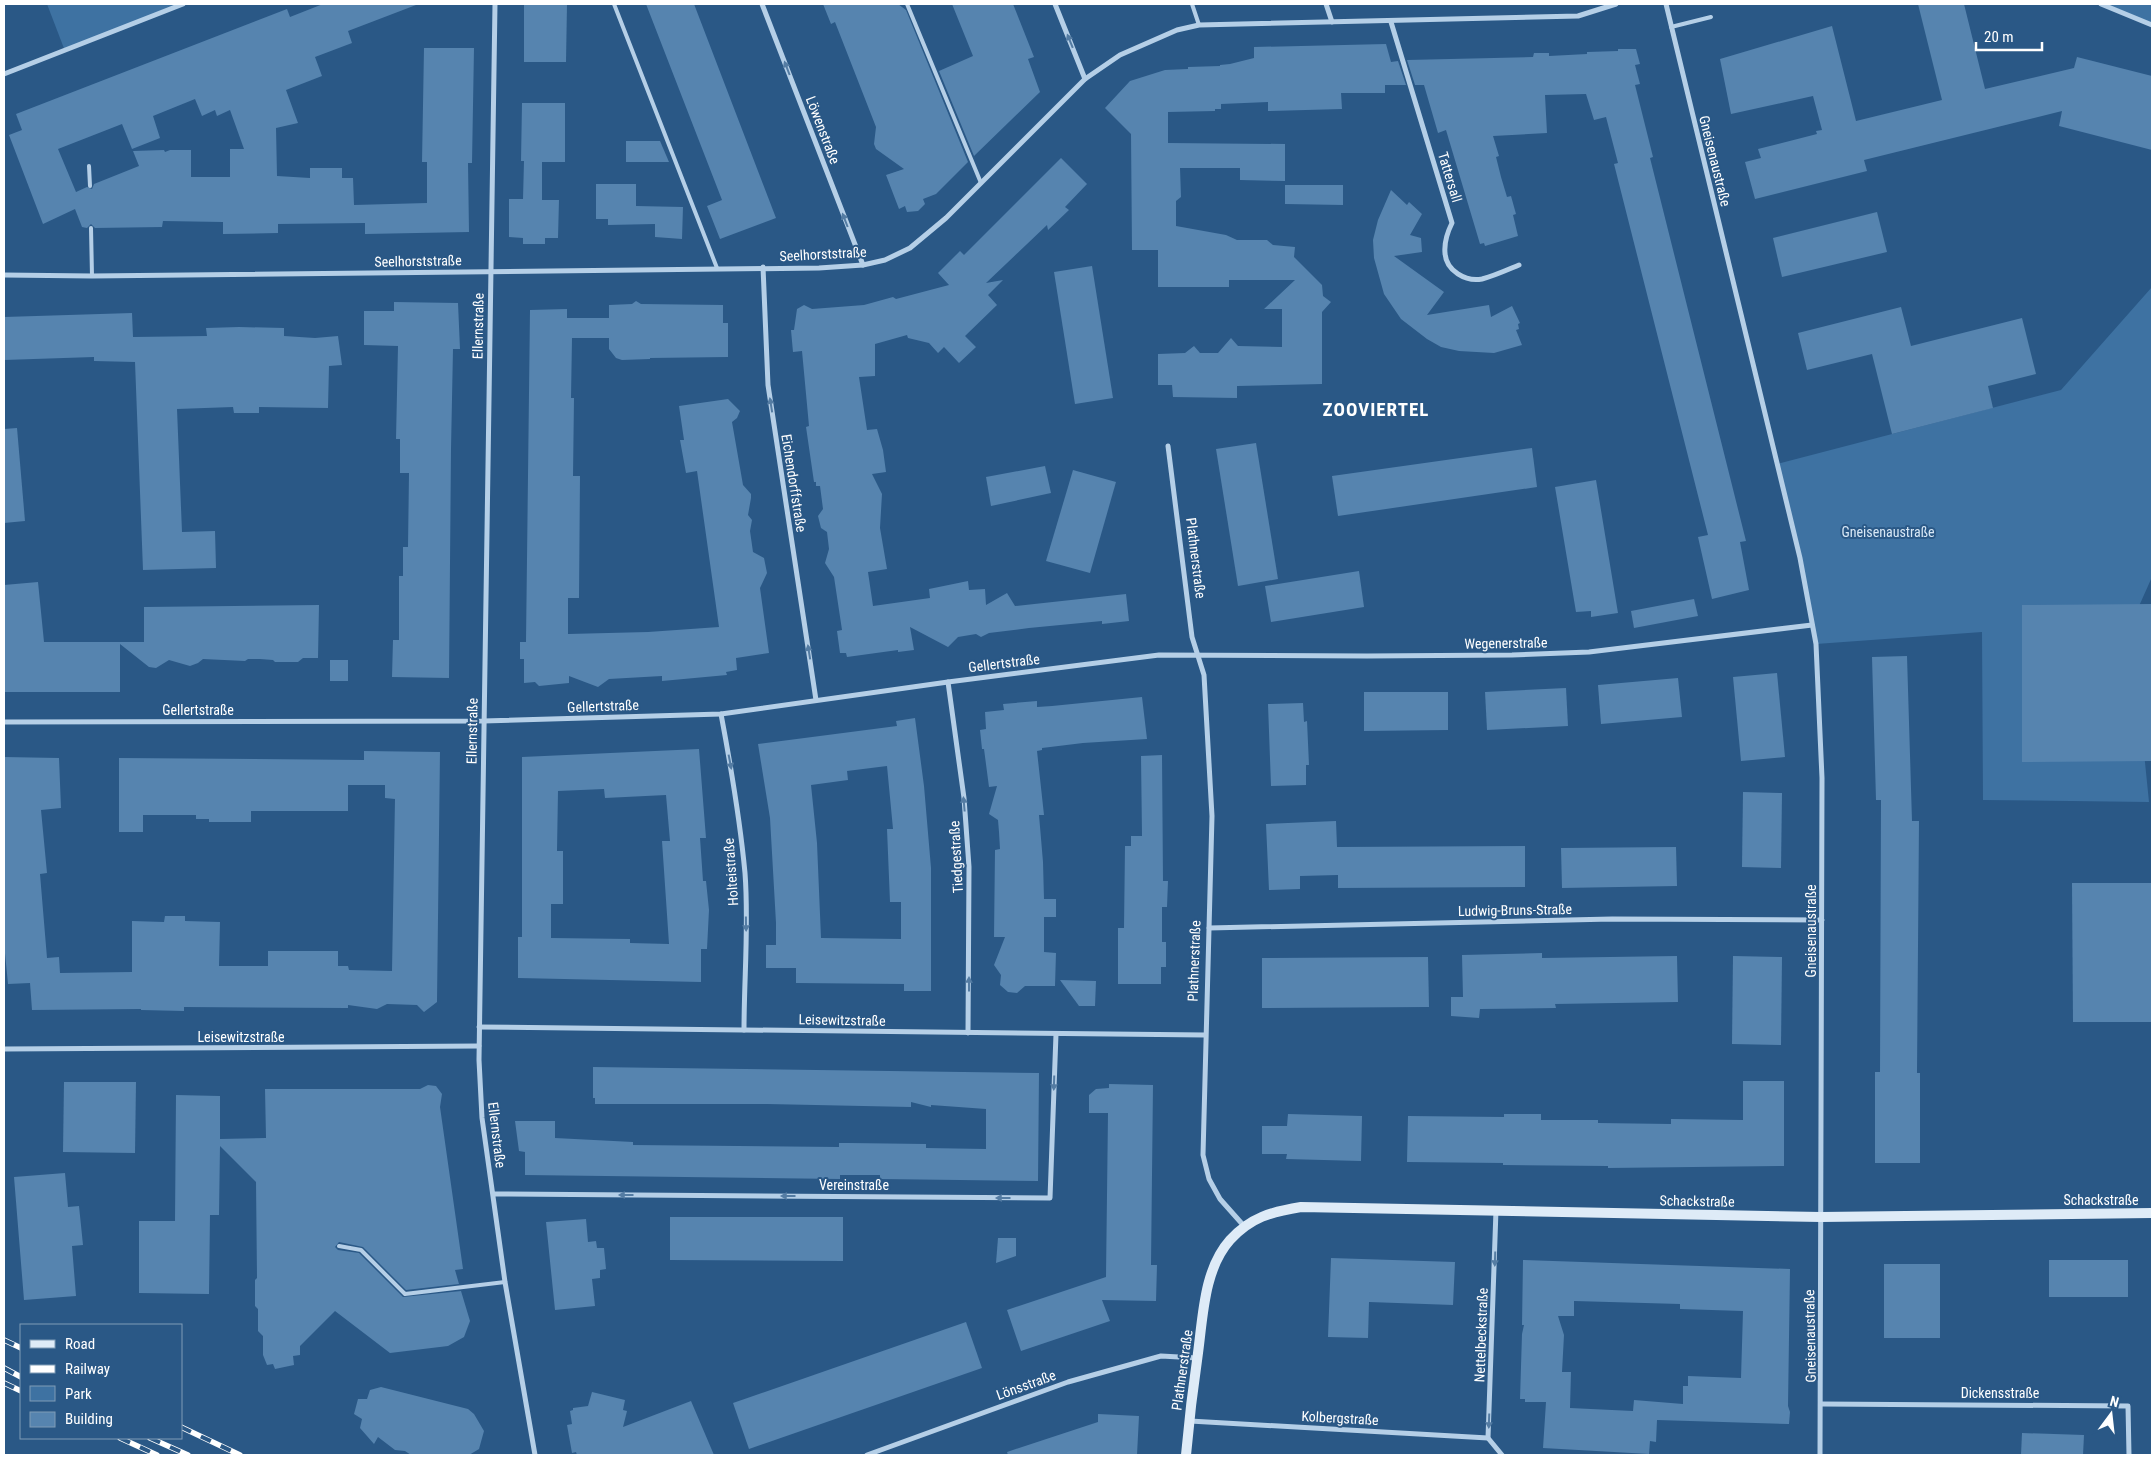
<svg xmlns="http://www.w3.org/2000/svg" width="2156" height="1459" viewBox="0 0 2156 1459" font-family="'Roboto Condensed',sans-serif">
  <rect width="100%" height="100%" fill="#2a5886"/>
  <!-- green -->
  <g fill="#3e72a2">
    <polygon points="47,4 183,4 65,51"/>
    <polygon points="2101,4 2152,4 2152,25"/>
    <polygon points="2152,287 2152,577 2131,624 2149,802 1983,800 1982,632 1816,644 1800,558 1777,464 2061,390"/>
  </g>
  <!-- building -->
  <g fill="#5684af" fill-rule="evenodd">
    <path d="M323 4 416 5 348 31 352 43 315 57 322 76 286 90 298 123 276 128 277 176 310 178V168H342V178H353L354 205 427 203V162H422L424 48H474L472 163H468L469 232 365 234V223L278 224V233L223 234V222L163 221 162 227 95 228 91 224 87 228 82 227 75 209 43 224 9 135 22 130 16 114 287 9 290 17ZM195 99 202 116 215 110 217 116 230 110 244 149H230V177H191V150H170L165 152 164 150 133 151 139 166 94 184 92 189 87 187 76 192 58 149 122 124 132 149 160 138 153 116Z"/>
    <polygon points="524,4 567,4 566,62 524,62"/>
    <polygon points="646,4 694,4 776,218 720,239 707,206 722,200"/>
    <polygon points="823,4 898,4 906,10 968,162 936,194 923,199 925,204 918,211 907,212 905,206 899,209 886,175 904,169 876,149 874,144 876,127 835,22 831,24"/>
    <polygon points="952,4 1013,4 1034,57 1028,59 1040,92 974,156 939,71 973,56"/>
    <polygon points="1918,4 1964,4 1985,89 2074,68 2077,57 2152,76 2152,150 2059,126 2062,111 1864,160 1867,171 1755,199 1745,162 1761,158 1758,149 1817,134 1816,131 1822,130 1813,96 1731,114 1720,59 1832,26 1856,121 1942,100"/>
    <polygon points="1386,44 1391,62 1398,61 1406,85 1385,85 1385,93 1341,93 1342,109 1268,111 1268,102 1221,104 1221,109 1215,109 1215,111 1168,112 1168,143 1285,144 1285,181 1240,180 1240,168 1180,168 1181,197 1176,201 1176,226 1226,235 1237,240 1267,240 1273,245 1295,247 1294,257 1322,285 1323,296 1331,302 1322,312 1322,384 1237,386 1237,398 1173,397 1172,385 1158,385 1158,354 1185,353 1194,346 1200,353 1218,353 1231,338 1238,346 1282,347 1282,309 1264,309 1295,280 1229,280 1229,287 1158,287 1158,250 1132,250 1131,134 1105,108 1130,81 1165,70 1188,69 1188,67 1220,66 1220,65 1230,64 1254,58 1254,47"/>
    <polygon points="1618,49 1636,49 1640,64 1635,65 1640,84 1635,85 1653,157 1650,158 1746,541 1740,542 1749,590 1712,599 1698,537 1708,535 1614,164 1618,163 1606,117 1594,120 1586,94 1545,95 1547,133 1493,136 1499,156 1496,157 1501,177 1507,197 1511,196 1516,214 1513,215 1518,236 1485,246 1484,243 1480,244 1446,130 1438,133 1424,85 1415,85 1407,60 1533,57 1534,53 1549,53 1549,56 1587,54 1587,52 1618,51"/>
    <polygon points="522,103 565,103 565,162 542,162 542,200 559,200 558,238 545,238 545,244 523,244 523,238 509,237 509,199 523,199 524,161 521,161"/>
    <polygon points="626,141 660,141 669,162 626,162"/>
    <polygon points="1061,158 1087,184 1065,207 1069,210 1048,230 1047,225 986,283 1003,280 988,295 997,305 965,336 976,347 959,363 944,347 938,353 929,343 908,338 907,335 875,344 875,376 859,377 867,430 877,429 883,450 886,472 872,474 882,494 880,528 887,569 868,572 873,606 930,598 929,589 968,581 969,590 985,589 986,605 1007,593 1015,606 1126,594 1129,621 1102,624 1102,621 1029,628 989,633 981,637 976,634 958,637 948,647 910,627 914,650 898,652 898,650 847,657 846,653 840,653 837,631 842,630 834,577 825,563 829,549 827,532 821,528 818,516 823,509 820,486 816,486 816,482 814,482 806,427 809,426 802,351 793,352 791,330 794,330 797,309 804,305 812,309 864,305 893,297 896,299 949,285 938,273 960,251 964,255"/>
    <polygon points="596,184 636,184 636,206 683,207 682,239 655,237 655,224 608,225 608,219 596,219"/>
    <polygon points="1285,185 1343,185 1343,205 1285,204"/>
    <polygon points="1391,190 1407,205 1409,202 1422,214 1410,235 1421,238 1422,252 1394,256 1444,292 1427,315 1489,305 1491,317 1512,306 1520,323 1518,324 1519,329 1516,330 1522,345 1494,353 1459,351 1441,347 1427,339 1401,319 1384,294 1374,258 1373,240 1378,220"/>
    <polygon points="1877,212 1887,252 1782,277 1773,238"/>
    <polygon points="1092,266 1113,398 1075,404 1054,272"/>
    <polygon points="636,301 641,304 723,305 723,323 728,323 728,357 650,358 650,359 622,360 616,358 609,349 609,338 572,338 571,398 574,398 573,476 580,476 579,598 568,598 568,634 648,632 719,627 697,471 686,473 680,440 684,440 679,406 728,399 740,411 737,418 732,422 743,485 751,494 751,498 748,515 752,520 750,531 753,552 764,558 767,573 760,588 769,653 736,658 737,670 726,672 727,675 662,681 662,676 609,679 598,687 569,676 569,683 539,686 535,682 524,683 524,659 520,659 520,642 526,642 530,310 567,309 567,318 609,318 609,305 632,304"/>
    <polygon points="394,302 458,303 460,349 453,349 451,449 449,678 392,677 393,640 399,640 399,576 403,576 403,547 408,547 409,473 400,473 400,439 396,439 398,346 364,345 364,311 394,311"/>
    <polygon points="1901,307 1911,346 2022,318 2036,374 1988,386 1993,408 1892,434 1872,354 1807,370 1798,333"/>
    <polygon points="132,313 133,337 207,336 206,328 239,327 284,328 284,336 315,338 338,336 342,365 329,366 328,408 259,407 259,413 234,413 233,407 177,409 182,532 215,531 216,568 143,570 135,362 94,361 94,357 4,360 4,317"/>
    <polygon points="17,428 25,521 4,523 4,429"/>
    <polygon points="1256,443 1278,579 1238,586 1216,449"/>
    <polygon points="1532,448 1537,487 1338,516 1332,476"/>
    <polygon points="1045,466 1051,493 991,506 986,477"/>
    <polygon points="1073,470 1116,482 1090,573 1046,561"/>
    <polygon points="1596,480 1618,613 1591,617 1591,611 1576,612 1555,487"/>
    <polygon points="1359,571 1364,607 1271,622 1265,586"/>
    <polygon points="38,582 44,642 144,642 144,607 319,605 318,658 303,658 298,662 275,662 273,660 260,659 248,659 245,661 203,659 198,663 190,666 169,660 156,668 149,667 120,644 120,692 4,692 4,585"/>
    <polygon points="1694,599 1698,616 1634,628 1631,611"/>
    <polygon points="2152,604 2152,761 2022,762 2022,605"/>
    <polygon points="1907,656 1912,821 1919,821 1917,1073 1920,1073 1920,1163 1875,1163 1875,1072 1880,1072 1881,800 1876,800 1872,657"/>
    <rect x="330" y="660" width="18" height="21"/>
    <polygon points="1777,673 1785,757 1741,761 1733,677"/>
    <polygon points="1678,678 1682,717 1601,724 1598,685"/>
    <polygon points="1566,688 1568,726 1487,730 1485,692"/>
    <polygon points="1364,692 1448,692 1448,730 1364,731"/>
    <polygon points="1142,697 1147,739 1083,743 1042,748 1042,750 1037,751 1044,815 1039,815 1043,862 1044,899 1056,899 1056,917 1044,917 1044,952 1056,953 1055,986 1025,986 1017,993 1008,992 1000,985 1001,975 994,965 1005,937 994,937 995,850 1000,849 999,832 998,820 989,814 997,786 989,787 984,749 982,749 980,730 986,729 985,712 1004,710 1003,704 1037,701 1037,707 1052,706"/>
    <polygon points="1303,703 1304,722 1307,721 1309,765 1306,765 1306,785 1271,786 1268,704"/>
    <path d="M915 718 924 786 931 868V991H904V984L796 983V968H766V945H776V923L770 818 758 744 897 726 896 721ZM887 766 893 829H887L890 902H901V939L821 938 817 843 811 785 848 780 847 771Z"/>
    <path d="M699 749 706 838H700L703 881H706L709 910 707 949H701V982L518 978V937H522V757ZM604 789 605 798 666 795 670 841H662L669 944 630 943V939L551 938V904H563V851H557L558 791Z"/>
    <polygon points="364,751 440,752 437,1002 424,1012 417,1005 387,1004 377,1009 348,1005 348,1008 184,1007 184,1011 141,1010 141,1009 32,1010 30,983 8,984 4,943 4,757 59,758 61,808 41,810 47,873 40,874 47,958 59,957 60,973 132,972 132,921 164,922 165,916 185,916 185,921 220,922 219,966 268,966 268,951 338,951 338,966 348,966 349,970 392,971 395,799 385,798 385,785 348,785 348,811 251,811 251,822 209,822 209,819 196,819 196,815 143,815 143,832 119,832 119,758 364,760"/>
    <polygon points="1162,755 1163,881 1168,881 1167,907 1162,907 1162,942 1166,942 1166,967 1161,967 1161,984 1118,984 1118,928 1124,928 1125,846 1131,846 1131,836 1142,836 1141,756"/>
    <polygon points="1743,792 1782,793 1781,868 1742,867"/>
    <polygon points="1336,821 1337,847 1525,846 1525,887 1338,888 1338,875 1300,876 1300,889 1269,890 1266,824"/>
    <polygon points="1676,847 1677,886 1562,888 1561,848"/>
    <polygon points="2072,883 2152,883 2152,1022 2073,1022"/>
    <polygon points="1542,953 1542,958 1677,956 1678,1002 1555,1004 1556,1008 1480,1009 1479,1018 1451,1016 1451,997 1463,997 1462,955"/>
    <polygon points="1733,956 1782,957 1781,1045 1732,1044"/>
    <polygon points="1428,957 1429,1007 1262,1008 1262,958"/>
    <polygon points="1060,980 1096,981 1095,1006 1079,1006"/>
    <polygon points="593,1067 1039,1073 1038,1181 880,1179 880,1175 840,1175 840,1179 525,1175 525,1152 519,1151 515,1121 555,1121 555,1138 633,1142 633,1145 839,1147 839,1143 849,1143 926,1144 926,1148 986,1149 986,1109 931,1105 931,1107 911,1102 911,1107 767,1104 595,1104 595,1098 593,1098"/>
    <polygon points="1743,1081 1784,1081 1784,1166 1608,1168 1608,1166 1503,1165 1503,1163 1407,1162 1408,1116 1504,1117 1504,1114 1541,1114 1541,1120 1598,1120 1598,1123 1671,1124 1671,1119 1743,1120"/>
    <polygon points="64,1082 136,1082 135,1153 63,1152"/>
    <polygon points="1109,1084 1153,1085 1151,1265 1157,1265 1156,1301 1102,1300 1110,1321 1021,1351 1007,1310 1106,1277 1108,1113 1089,1113 1089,1095 1096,1089 1109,1088"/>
    <polygon points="428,1085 436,1086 442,1094 440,1107 463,1269 455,1270 459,1284 406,1290 363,1247 339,1242 335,1247 338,1250 359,1253 403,1297 461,1291 470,1321 464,1337 448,1346 390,1353 335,1311 300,1346 300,1355 293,1356 294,1365 275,1369 273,1364 267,1365 263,1355 263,1336 258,1331 258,1309 255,1306 255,1280 257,1278 256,1182 220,1146 219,1215 210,1215 209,1294 139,1293 139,1221 175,1221 176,1095 220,1096 220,1139 266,1138 265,1089 420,1089"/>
    <polygon points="1288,1114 1362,1116 1361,1161 1286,1159 1287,1154 1262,1154 1262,1126 1287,1126"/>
    <polygon points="65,1173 68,1207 79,1206 83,1245 72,1246 76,1296 24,1300 14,1177"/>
    <polygon points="670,1217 843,1217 843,1261 670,1260"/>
    <polygon points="586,1219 588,1242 596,1241 597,1248 604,1248 606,1269 600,1270 600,1278 592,1279 595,1306 555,1310 546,1222"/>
    <polygon points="998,1238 1016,1238 1016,1256 996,1263"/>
    <polygon points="1331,1258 1455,1262 1453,1305 1369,1302 1368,1338 1328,1337"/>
    <path d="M1523 1260 1790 1269 1788 1406 1790 1412 1789 1424 1657 1420 1656 1442 1650 1441 1649 1454 1543 1448 1546 1402H1525V1399H1520L1522 1334 1524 1325H1522ZM1574 1301 1680 1304V1309L1743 1311 1741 1378 1688 1376V1386H1683V1404L1634 1400 1633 1411 1570 1408 1571 1372H1562L1564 1335 1558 1316H1574Z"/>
    <rect x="2049" y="1260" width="79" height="37"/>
    <rect x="1884" y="1264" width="56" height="74"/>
    <polygon points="966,1322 982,1368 749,1449 733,1403"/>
    <polygon points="381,1387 468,1409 474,1414 484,1431 479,1449 469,1455 411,1455 405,1451 395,1450 378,1437 374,1444 360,1428 362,1419 354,1414 358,1399 367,1399 370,1390"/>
    <polygon points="592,1392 625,1400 623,1410 627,1411 623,1427 691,1401 714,1455 577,1455 576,1452 572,1453 567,1425 572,1424 570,1411 573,1410 573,1408 588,1406"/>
    <polygon points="1098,1414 1139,1416 1137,1455 1008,1455 1007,1452 1098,1422"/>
    <polygon points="2022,1433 2084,1435 2083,1455 2021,1455"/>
  </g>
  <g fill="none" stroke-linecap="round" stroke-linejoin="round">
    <!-- lane -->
    <g stroke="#b5cfe7" stroke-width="4">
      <polyline points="614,4 717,268"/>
      <polyline points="907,4 981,183"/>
      <polyline points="1192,4 1199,25"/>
      <polyline points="1671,27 1711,17"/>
      <polyline points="89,166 90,186"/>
      <polyline points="91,228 92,276"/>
      <polyline points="339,1246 361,1250 405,1294 505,1282"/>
    </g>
    <!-- street -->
    <g stroke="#b5cfe7" stroke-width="5">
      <polyline points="495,4 479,1060 482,1118 505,1282 535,1455"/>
      <polyline points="762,4 863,265"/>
      <polyline points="1055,4 1085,79"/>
      <polyline points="1326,4 1332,22"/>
      <polyline points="1666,4 1800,558 1816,644 1822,778 1820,1455"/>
      <polyline points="2101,4 2152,25"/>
      <path d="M1391 22 1452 223C1447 233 1444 242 1445 253 1446 271 1466 282 1482 279 1494 276 1507 270 1519 265"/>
      <polyline points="4,74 183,4"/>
      <polyline points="763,267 768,385 816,700"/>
      <polyline points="4,275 92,276 819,268 863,265 885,260 910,248 946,218 1085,79 1120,55 1177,30 1199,25 1578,16 1616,4"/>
      <polyline points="1168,446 1192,637 1204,675 1212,816 1203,1155 1209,1179 1220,1199 1244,1226"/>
      <polyline points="948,682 964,798 969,867 968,1033"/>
      <path d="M721 714C731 767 740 820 745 873 749 925 744 978 744 1030"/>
      <polyline points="4,722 483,721 721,714 948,682 1159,655 1367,656 1512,655 1589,652 1812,625"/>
      <polyline points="1209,928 1612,919 1822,920"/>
      <polyline points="479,1027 1205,1035"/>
      <polyline points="4,1049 479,1046"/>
      <polyline points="494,1194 1050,1198 1056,1034"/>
      <polyline points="1496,1210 1488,1438 1502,1455"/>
      <polyline points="1822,1404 2128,1406 2129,1455"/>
      <polyline points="1190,1421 1488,1438"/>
      <polyline points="867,1455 1068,1382 1161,1356 1197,1358"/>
    </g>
    <!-- secondary -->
    <path stroke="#deebf7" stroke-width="10" d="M1186 1455C1189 1421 1193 1387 1198 1353 1203 1316 1204 1269 1230 1240 1251 1217 1271 1212 1301 1207L1821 1217 2152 1213"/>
    <!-- rail casing -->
    <g stroke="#fff" stroke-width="5.5">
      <g id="rail">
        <polyline points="4,1340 21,1348"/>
        <polyline points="4,1368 21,1377"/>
        <polyline points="4,1383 21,1391"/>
        <polyline points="181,1427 240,1455"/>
        <polyline points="120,1438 157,1455"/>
        <polyline points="150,1438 188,1455"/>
      </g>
    </g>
    <!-- rail -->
    <use href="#rail" stroke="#2a5886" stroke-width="4" stroke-dasharray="11" stroke-linecap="butt"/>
  </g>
  <!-- one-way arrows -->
  <defs><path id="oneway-solid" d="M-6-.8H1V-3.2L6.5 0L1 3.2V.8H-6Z" transform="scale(1.25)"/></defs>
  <g fill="#547ca3">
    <use href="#oneway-solid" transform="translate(1070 41) rotate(-112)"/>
    <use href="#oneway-solid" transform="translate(787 68) rotate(-111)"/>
    <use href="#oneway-solid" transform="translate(845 220) rotate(-111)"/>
    <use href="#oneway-solid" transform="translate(771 405) rotate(-99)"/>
    <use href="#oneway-solid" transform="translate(809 652) rotate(-99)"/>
    <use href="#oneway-solid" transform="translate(730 762) rotate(79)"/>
    <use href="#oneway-solid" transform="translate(964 804) rotate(-95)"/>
    <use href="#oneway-solid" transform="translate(746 924) rotate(89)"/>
    <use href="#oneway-solid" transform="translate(969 984) rotate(-90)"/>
    <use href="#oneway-solid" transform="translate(1054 1083) rotate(92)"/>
    <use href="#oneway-solid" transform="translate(626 1195) rotate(-180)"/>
    <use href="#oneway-solid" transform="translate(788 1196) rotate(-180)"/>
    <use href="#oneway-solid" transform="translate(1003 1198) rotate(-180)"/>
    <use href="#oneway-solid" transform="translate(1495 1259) rotate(92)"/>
    <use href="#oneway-solid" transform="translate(1489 1421) rotate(92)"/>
  </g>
  <g text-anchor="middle" stroke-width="4" stroke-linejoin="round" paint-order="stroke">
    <!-- street labels -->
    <g font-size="14" fill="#fff" stroke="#2a5886">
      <text transform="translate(823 130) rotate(69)" y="5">Löwenstraße</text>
      <text transform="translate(1715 161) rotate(76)" y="5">Gneisenaustraße</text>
      <text transform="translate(1450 177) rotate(73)" y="5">Tattersall</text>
      <text transform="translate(823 254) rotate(-3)" y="5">Seelhorststraße</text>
      <text transform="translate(418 261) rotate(-1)" y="5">Seelhorststraße</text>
      <text transform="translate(478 326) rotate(-89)" y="5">Ellernstraße</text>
      <text transform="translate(794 483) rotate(81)" y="5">Eichendorffstraße</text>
      <text transform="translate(1196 558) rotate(83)" y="5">Plathnerstraße</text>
      <text transform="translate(1506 643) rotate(-1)" y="5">Wegenerstraße</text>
      <text transform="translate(1004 663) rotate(-7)" y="5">Gellertstraße</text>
      <text transform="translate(603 706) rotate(-2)" y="5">Gellertstraße</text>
      <text x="198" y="715">Gellertstraße</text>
      <text transform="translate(472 731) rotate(-89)" y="5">Ellernstraße</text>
      <text transform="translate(956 857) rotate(-93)" y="5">Tiedgestraße</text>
      <text transform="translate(731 872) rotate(-94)" y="5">Holteistraße</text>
      <text transform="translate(1515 910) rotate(-1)" y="5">Ludwig-Bruns-Straße</text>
      <text transform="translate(1811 931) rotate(-90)" y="5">Gneisenaustraße</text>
      <text transform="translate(1194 961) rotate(-88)" y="5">Plathnerstraße</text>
      <text transform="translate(842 1020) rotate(1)" y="5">Leisewitzstraße</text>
      <text x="241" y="1042">Leisewitzstraße</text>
      <text transform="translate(497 1135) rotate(83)" y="5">Ellernstraße</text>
      <text x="854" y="1190">Vereinstraße</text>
      <text x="2101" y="1205">Schackstraße</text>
      <text transform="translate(1697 1201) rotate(1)" y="5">Schackstraße</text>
      <text transform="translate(1481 1335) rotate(-88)" y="5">Nettelbeckstraße</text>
      <text transform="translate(1810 1336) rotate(-91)" y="5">Gneisenaustraße</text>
      <text transform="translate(1182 1370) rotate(-82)" y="5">Plathnerstraße</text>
      <text transform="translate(1026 1385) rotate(-20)" y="5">Lönsstraße</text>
      <text x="2000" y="1398">Dickensstraße</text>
      <text transform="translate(1340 1418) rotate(3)" y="5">Kolbergstraße</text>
    </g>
    <!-- park labels -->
    <g font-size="14" fill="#d8e8f6" stroke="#2a5886">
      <text x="1888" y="537">Gneisenaustraße</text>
    </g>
    <!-- district labels -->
    <g font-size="19" font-weight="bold" letter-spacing="1" fill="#fff" stroke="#2a5886">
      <text x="1376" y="416">ZOOVIERTEL</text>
    </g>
  </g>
  <!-- border -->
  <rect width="2156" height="1459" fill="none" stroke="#ffffff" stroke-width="10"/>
  <!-- legend -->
  <rect x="20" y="1324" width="162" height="115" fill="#2a5886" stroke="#7f9bb6"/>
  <rect x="30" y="1340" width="25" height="8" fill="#deebf7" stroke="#7f9bb6"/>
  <text x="65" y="1349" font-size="15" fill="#ffffff">Road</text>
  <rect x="30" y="1365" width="25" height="8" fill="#ffffff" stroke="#7f9bb6"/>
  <text x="65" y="1374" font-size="15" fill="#ffffff">Railway</text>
  <rect x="30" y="1386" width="25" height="15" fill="#3e72a2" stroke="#7f9bb6"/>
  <text x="65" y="1399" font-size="15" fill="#ffffff">Park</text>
  <rect x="30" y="1412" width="25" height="15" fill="#5684af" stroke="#7f9bb6"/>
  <text x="65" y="1424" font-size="15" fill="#ffffff">Building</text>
  <!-- north arrow -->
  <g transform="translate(2111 1414) rotate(15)" stroke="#2a5886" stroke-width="4" paint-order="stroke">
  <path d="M0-4L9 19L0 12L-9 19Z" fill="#ffffff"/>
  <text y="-8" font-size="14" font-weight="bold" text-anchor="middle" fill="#ffffff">N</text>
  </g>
  <!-- scale -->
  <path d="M1976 42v8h66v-8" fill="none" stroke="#ffffff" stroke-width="2.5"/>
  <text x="1984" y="42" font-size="15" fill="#ffffff" stroke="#2a5886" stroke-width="4" paint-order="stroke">20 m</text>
</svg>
